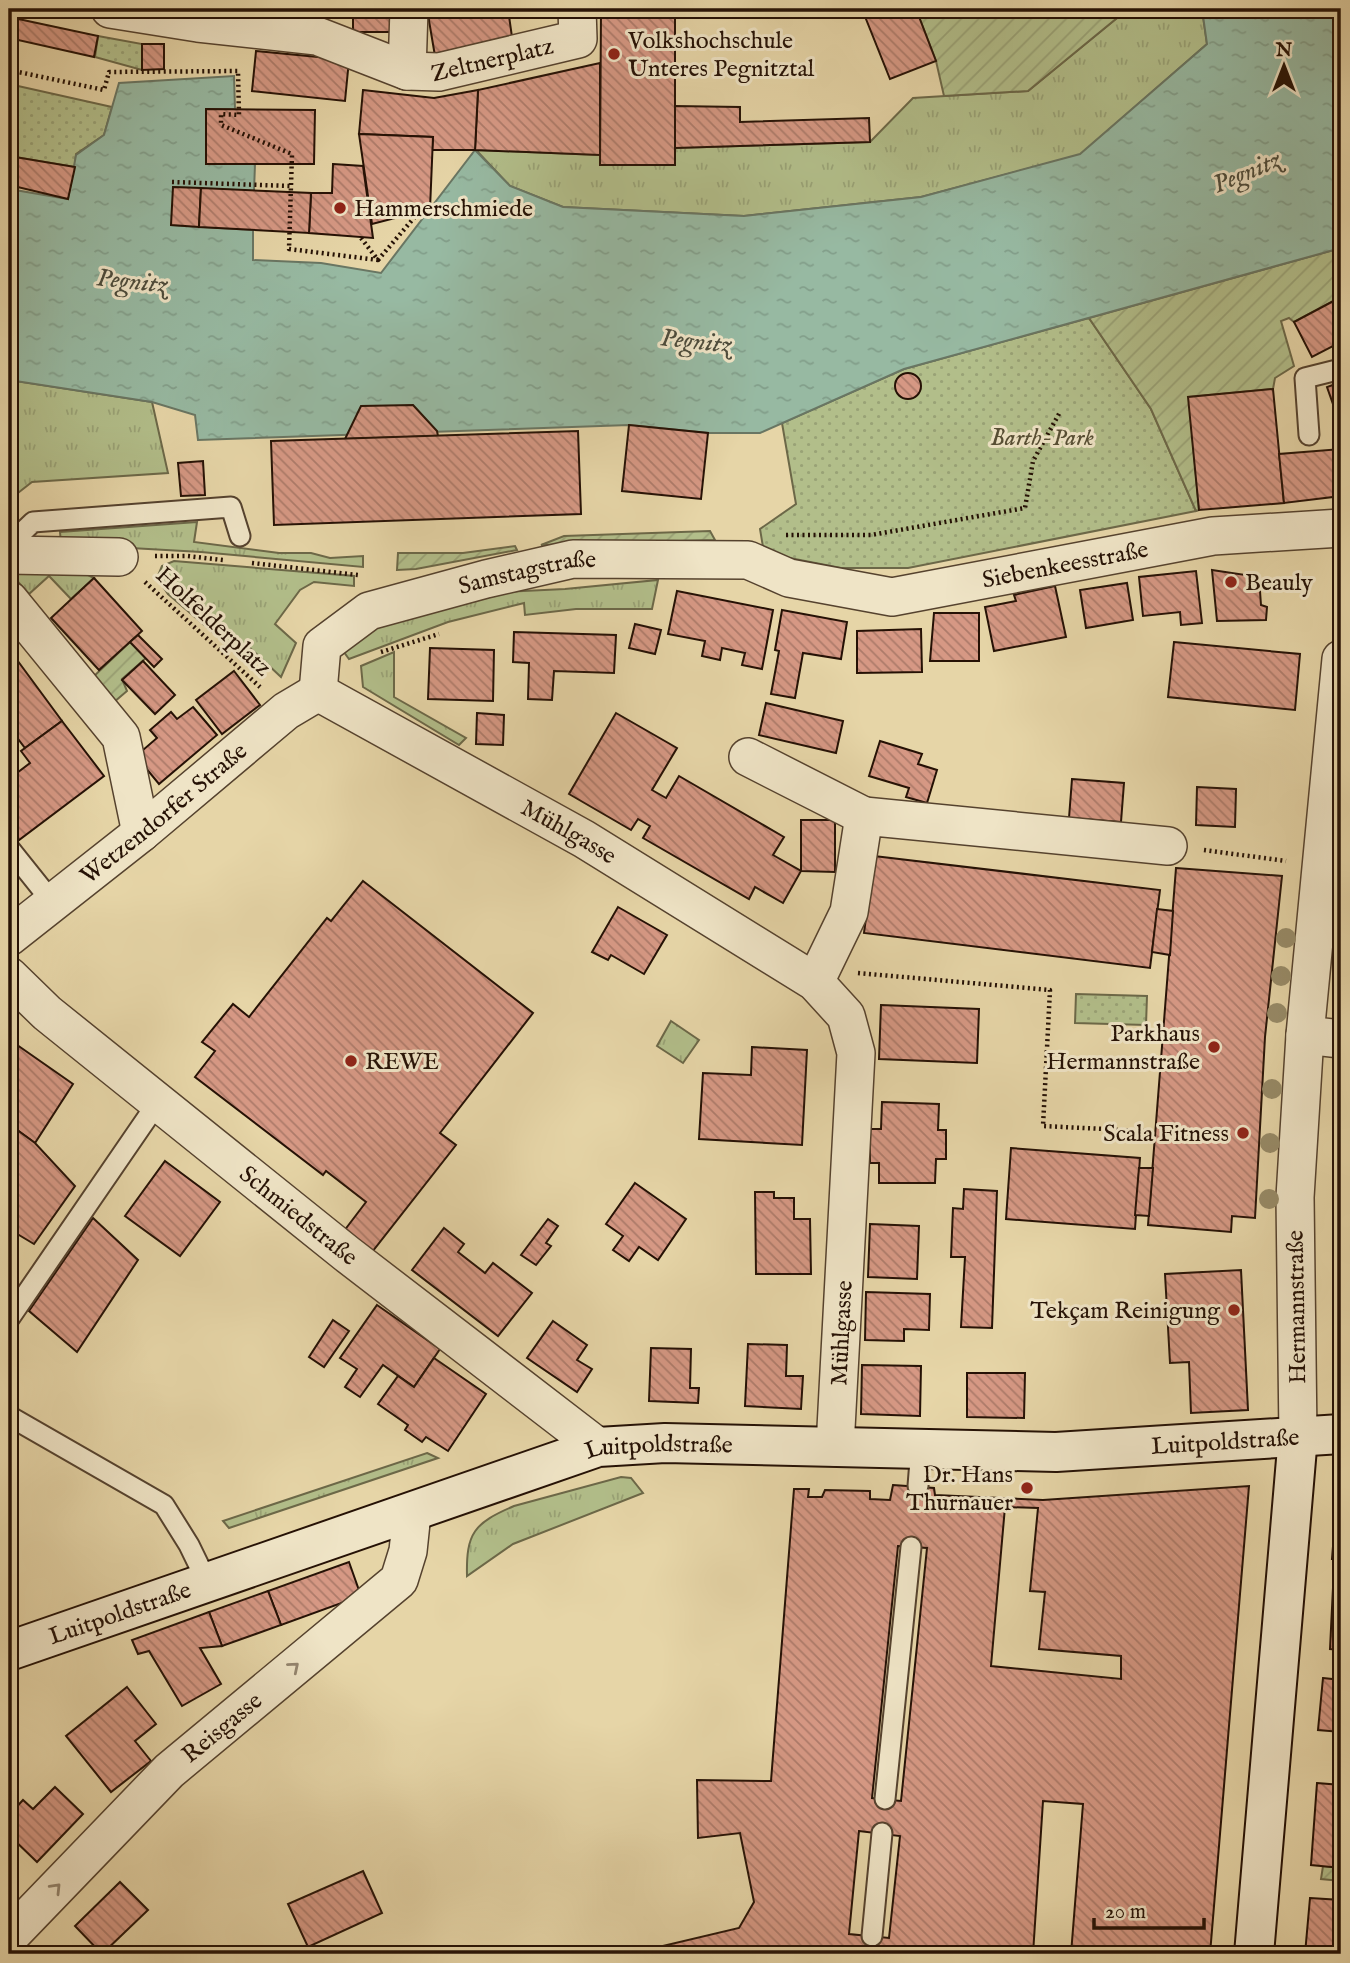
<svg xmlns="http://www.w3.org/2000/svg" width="1350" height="1963" viewBox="0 0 1350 1963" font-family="'IM FELL English',serif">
  <defs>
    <pattern id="grass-tufts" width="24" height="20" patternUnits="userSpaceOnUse" patternTransform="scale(1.75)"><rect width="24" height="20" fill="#b2be8a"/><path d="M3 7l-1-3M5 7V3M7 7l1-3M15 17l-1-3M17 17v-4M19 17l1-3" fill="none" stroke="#99a276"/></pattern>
    <pattern id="park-dots" width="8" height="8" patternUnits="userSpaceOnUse" patternTransform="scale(1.75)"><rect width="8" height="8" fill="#b2be8a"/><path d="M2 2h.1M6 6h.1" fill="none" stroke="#99a276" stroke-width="1.8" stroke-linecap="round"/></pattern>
    <pattern id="garden-furrows" width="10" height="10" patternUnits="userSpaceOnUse" patternTransform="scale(1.75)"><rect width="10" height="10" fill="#b2be8a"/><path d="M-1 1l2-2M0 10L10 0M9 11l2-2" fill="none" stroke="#99a276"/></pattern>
    <pattern id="water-ripples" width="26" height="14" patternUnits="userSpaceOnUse" patternTransform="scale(1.75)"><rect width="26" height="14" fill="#97b9a2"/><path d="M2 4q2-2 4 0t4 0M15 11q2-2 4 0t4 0" fill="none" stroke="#829e8a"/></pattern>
    <pattern id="building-back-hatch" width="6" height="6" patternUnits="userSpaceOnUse" patternTransform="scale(1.75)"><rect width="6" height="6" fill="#d69884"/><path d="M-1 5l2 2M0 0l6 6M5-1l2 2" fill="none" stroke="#ad7b6a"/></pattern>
  </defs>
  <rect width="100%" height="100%" fill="#e6d5a7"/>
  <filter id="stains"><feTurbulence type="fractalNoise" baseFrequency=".00286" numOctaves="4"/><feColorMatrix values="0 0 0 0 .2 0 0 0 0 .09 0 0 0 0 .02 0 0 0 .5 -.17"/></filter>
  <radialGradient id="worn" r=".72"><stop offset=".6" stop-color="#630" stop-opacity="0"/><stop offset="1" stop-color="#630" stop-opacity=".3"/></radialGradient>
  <!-- grass -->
  <g fill="url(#grass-tufts)" stroke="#6c6848" stroke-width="2">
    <polygon points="1128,9 1202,9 1207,44 1080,155 921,197 744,216 563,207 510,186 476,150 600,155 675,148 870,142 913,98 1028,91"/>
    <polygon points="9,380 152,402 168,473 32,482 9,500"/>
    <polygon points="197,522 194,542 279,553 311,553 330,558 363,556 363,567 201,552 61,544 60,532"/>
    <polygon points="174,561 354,576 354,586 314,582 300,590 275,624 296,643 281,677 250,648 230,647 168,594 157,578 162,566"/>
    <polygon points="12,569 88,575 94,578 71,599 49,576 29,594 10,573"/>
    <polygon points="658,580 652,609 576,609 525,615 524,603 448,622 349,659 341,648 370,626 502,592 565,589"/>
    <polygon points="394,652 394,697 466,738 459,745 363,687 361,666"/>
    <polygon points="671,1021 699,1040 683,1063 657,1046"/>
    <polygon points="427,1453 438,1458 229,1528 223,1521"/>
    <path d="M621 1477 631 1478 643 1493 513 1544 467 1576C466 1533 474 1523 514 1506Z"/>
  </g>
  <!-- park -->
  <g fill="url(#park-dots)" stroke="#6c6848" stroke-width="2">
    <polygon points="98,36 142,44 142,70 95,57"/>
    <polygon points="9,84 112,107 104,135 76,154 75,167 9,156"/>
    <polygon points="1089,318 1151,409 1196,511 908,568 841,568 764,553 760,529 796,504 782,423 904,369"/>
    <polygon points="1076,994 1147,996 1146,1025 1075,1023"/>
  </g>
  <!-- garden -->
  <g fill="url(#garden-furrows)" stroke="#6c6848" stroke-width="2">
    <polygon points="916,9 1128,9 1028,91 944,96 936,61"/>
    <polygon points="1341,248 1341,297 1294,322 1289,318 1281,321 1294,366 1275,378 1273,389 1189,397 1199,510 1196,511 1151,409 1089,318"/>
    <polygon points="710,531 715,540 541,545 564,536"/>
    <polygon points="515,546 517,550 416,569 397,570 398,553 463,553"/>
    <polygon points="130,642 146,658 122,679 127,691 114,702 93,677"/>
    <polygon points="1323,1866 1341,1868 1341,1881 1321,1879"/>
  </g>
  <!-- water -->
  <polygon fill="url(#water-ripples)" stroke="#697663" stroke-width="2" points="1202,9 1341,9 1341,248 904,369 760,433 708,433 629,425 198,440 195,415 152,402 9,380 9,189 68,199 76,155 104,135 119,83 234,76 235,109 207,109 255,164 254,191 174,187 172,225 253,230 253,260 321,263 381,273 475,150 510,186 563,207 744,216 921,197 1080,154 1207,44"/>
  <!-- building -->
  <g fill="url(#building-back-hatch)" stroke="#251105" stroke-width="2" fill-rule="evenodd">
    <polygon points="311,9 396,9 396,32 353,32 353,15 311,15"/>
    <polygon points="427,9 508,9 513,44 435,56"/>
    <polygon points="601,9 675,9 675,165 600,165"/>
    <polygon points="862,9 916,9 936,61 890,79"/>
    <polygon points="9,17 98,36 94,57 9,38"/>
    <polygon points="142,44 164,44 164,69 142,70"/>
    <polygon points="256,51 349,60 345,101 252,91"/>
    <polygon points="600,63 600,155 475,150 478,90"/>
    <polygon points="363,90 434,98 478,90 475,150 432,150 433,137 359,134"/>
    <polygon points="675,106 740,107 740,122 869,118 870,142 675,148"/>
    <polygon points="206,109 315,110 314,164 206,164"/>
    <polygon points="359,134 433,137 430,209 372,224"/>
    <polygon points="9,156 75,167 68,199 9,185"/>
    <polygon points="333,164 363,166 373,238 309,233 311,193 332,193"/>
    <polygon points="173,187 201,188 199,227 171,225"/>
    <polygon points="201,188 311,193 309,233 199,227"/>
    <polygon points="1341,297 1341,342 1312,357 1294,322"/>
    <circle cx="908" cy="386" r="13"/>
    <polygon points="1341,382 1341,427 1327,387"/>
    <polygon points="1273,389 1284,503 1199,510 1188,397"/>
    <polygon points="413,405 437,431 438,436 345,439 361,406"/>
    <polygon points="629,425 708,433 701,499 622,491"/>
    <polygon points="578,431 581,514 274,525 271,441"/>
    <polygon points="1341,449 1341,496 1284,503 1279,454"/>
    <polygon points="203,461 205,495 181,496 178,463"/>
    <polygon points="1212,570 1259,577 1261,605 1267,607 1266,620 1217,621"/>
    <polygon points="1196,571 1202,623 1181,625 1180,612 1143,616 1139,577"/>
    <polygon points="94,578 142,631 99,670 51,618"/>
    <polygon points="1127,583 1133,620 1086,628 1080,590"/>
    <polygon points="1055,586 1066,637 994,651 985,607 1016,601 1014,595"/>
    <polygon points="677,591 773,610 762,669 742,665 745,653 722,648 720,660 702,656 705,641 668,634"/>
    <polygon points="782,610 847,622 841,659 803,653 795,698 771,694 779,651 775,650"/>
    <polygon points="934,613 979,613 979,661 930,661"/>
    <polygon points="635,624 661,630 655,654 629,648"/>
    <polygon points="921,629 922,672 857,673 857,631"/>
    <polygon points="514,632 616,635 614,673 554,671 552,700 528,699 529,663 513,662"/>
    <polygon points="138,635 162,659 154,667 130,642"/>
    <polygon points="1174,642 1300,654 1295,710 1168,697"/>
    <polygon points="430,648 494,650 493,701 428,699"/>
    <polygon points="9,649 62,721 25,748 9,727"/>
    <polygon points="143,661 175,695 155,714 122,680"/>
    <polygon points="234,671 260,705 222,734 196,700"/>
    <polygon points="766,703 843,721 836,753 759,735"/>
    <polygon points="193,707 217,735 159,784 136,756 157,738 150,730 171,712 177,719"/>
    <polygon points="477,713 504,715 503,745 476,744"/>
    <polygon points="616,713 677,748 652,790 666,798 679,776 784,837 773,855 801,871 783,903 755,887 749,899 643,838 650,826 638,819 631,830 569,794"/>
    <polygon points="62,721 104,776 19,840 9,827 9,779 30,763 21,751"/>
    <polygon points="880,741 922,754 918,764 937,770 927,803 906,797 909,788 869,776"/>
    <polygon points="1072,779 1124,783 1121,822 1069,818"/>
    <polygon points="1197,787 1236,789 1235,827 1196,825"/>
    <polygon points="801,820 835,820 835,872 801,871"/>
    <polygon points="874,856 1160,890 1150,968 864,933"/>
    <polygon points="1176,868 1282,876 1265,1037 1255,1218 1232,1216 1231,1232 1148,1225"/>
    <polygon points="363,881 533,1013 440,1133 456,1145 372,1252 344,1231 366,1202 326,1171 323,1175 195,1077 215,1051 202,1042 233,1004 249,1017 327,918 331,921"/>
    <polygon points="618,907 667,935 644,974 611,955 608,960 592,952"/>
    <polygon points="1157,909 1173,911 1170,955 1152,952"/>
    <polygon points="881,1005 979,1009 977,1063 879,1059"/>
    <polygon points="10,1040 73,1084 35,1143 9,1124"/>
    <polygon points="752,1047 807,1050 802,1145 699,1139 703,1073 751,1075"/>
    <polygon points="882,1102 939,1104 938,1130 946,1130 946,1159 936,1159 935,1183 879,1183 879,1163 870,1163 870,1129 881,1129"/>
    <polygon points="9,1124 35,1143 75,1186 34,1244 9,1229"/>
    <polygon points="1011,1148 1140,1158 1135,1229 1006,1219"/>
    <polygon points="165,1161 220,1202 180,1256 125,1216"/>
    <polygon points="1139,1168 1153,1168 1149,1216 1135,1215"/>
    <polygon points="635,1183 686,1219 658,1260 639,1247 629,1261 613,1250 623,1236 606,1224"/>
    <polygon points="964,1189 997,1191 992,1328 961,1327 965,1257 951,1257 953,1208 963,1209"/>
    <polygon points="755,1192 774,1192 774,1198 794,1198 794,1219 810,1219 811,1274 756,1274"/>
    <polygon points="93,1218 138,1260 77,1352 29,1311"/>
    <polygon points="548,1219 558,1226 546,1243 551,1246 536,1265 521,1255"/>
    <polygon points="870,1224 919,1226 917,1279 868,1277"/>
    <polygon points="444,1228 464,1244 458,1252 485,1273 493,1263 532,1293 498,1336 412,1270"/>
    <polygon points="1241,1270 1248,1410 1191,1413 1189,1362 1170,1363 1165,1274"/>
    <polygon points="866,1292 930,1294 929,1330 904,1329 904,1341 865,1340"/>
    <polygon points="377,1305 440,1349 414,1387 383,1365 360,1397 345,1387 357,1369 340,1358"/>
    <polygon points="333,1320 349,1331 324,1367 309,1357"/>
    <polygon points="553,1321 587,1345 577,1360 592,1369 577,1392 527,1358"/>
    <polygon points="748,1344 787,1345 786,1376 803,1376 801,1409 745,1406"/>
    <polygon points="651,1348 691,1349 690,1388 699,1388 698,1403 649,1401"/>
    <polygon points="434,1358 486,1394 448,1451 426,1437 422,1442 405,1430 408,1425 378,1404 398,1376 414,1387"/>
    <polygon points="862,1365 921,1366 920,1416 861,1414"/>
    <polygon points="967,1373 1025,1373 1024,1418 967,1417"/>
    <polygon points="1338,1483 1341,1483 1341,1559 1332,1559"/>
    <path d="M893 1485 934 1488 935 1495 1043 1500 1249 1486 1210 1954H1071L1083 1804 1043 1801 1033 1954H629L739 1928 754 1902 740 1833 698 1838 697 1780 771 1781 794 1489H809L808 1497H822L825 1490 870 1491V1499L890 1500ZM1005 1507 1038 1508 1030 1591 1045 1592 1039 1649 1121 1656V1679L991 1666ZM898 1546 927 1548 901 1801 872 1798ZM859 1831 900 1836 889 1938 849 1934Z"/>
    <polygon points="349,1562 361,1596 281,1625 268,1591"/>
    <polygon points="1333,1588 1341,1589 1341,1650 1330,1649"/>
    <polygon points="268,1591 281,1625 222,1646 209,1612"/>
    <polygon points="209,1612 222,1646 200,1648 221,1684 182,1706 149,1651 138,1654 132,1640"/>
    <polygon points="1323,1678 1341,1680 1341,1732 1318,1730"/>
    <polygon points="127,1687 156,1724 135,1741 151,1761 111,1792 66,1736"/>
    <polygon points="1317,1783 1341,1785 1341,1868 1311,1865"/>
    <polygon points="55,1787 83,1814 37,1862 9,1835 9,1815 23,1800 33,1809"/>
    <polygon points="363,1871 382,1913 308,1947 288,1904"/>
    <polygon points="120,1882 148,1910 102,1954 75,1926"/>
    <polygon points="1310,1898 1341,1900 1341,1954 1305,1954"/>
  </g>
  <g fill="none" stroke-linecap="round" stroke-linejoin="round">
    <!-- service casing -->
    <g stroke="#55422e" stroke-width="23">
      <g id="service">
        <polyline points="1309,435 1305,378 1341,369"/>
        <polyline points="9,545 33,522 231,507 240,536"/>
        <polyline points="9,848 53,903"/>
        <polyline points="9,1319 158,1102"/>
        <polyline points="9,1416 164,1505 189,1545 207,1582"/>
        <polyline points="918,1486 921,1448"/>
        <polyline points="885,1799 911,1547"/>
        <polyline points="872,1936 882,1833"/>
      </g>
    </g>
    <!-- minor casing -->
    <g stroke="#55422e" stroke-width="40">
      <g id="minor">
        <path id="s1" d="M110 9 198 23 317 36 407 71 439 72 578 39 577 9"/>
        <polyline points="407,71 409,9"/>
        <polyline points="9,555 119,557"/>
        <polyline points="9,600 121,737 141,833"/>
        <path id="s2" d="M318 692 322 646 369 611 486 579 573 559 748 560 789 578 892 597 1213 536 1341 528"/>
        <path id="s3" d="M318 692 584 839 815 982 846 1016 856 1053 835 1447"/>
        <polyline points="748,757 864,816"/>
        <path id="s4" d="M9 937 141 833 286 711 318 692"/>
        <path id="s5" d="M9 976 47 1013 347 1254 598 1447"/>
        <polyline points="815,982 849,912 864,816 1168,846"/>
        <polyline points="1305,1035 1341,1039"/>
        <polyline points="1298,1436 1295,1197 1305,1035 1341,659"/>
        <path id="s6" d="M9 1937 169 1771 399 1580 408 1551 412 1513"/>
      </g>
    </g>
    <!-- secondary casing -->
    <g stroke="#251105" stroke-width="42">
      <g id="secondary">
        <path id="s7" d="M9 1651 598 1447 665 1443 1056 1452 1341 1434"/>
        <polyline points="1254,1954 1298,1436"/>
      </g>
    </g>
    <!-- path -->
    <g stroke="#251105" stroke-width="4.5" stroke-dasharray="2 3.5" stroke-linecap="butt">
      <polyline points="9,70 104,90 109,72 238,71 239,115 221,114 221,125 292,154 289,249 378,260 361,238"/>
      <polyline points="172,182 291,186"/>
      <polyline points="378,260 419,212"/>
      <polyline points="786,535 871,535 1025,508 1033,461 1060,412"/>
      <polyline points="155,556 187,556 223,560"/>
      <polyline points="252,563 358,575"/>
      <polyline points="145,582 260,687"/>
      <polyline points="381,652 439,634"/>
      <polyline points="1204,850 1286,861"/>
      <polyline points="858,973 1050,990 1043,1126 1144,1131"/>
    </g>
    <!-- service -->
    <use href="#service" stroke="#efe4c6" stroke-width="19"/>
    <!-- minor -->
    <use href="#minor" stroke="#efe4c6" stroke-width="37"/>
    <!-- secondary -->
    <use href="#secondary" stroke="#efe4c6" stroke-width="38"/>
  </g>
  <!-- trees -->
  <g fill="#978b68">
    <circle cx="1286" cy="938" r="10"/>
    <circle cx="1281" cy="976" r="10"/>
    <circle cx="1277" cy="1013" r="10"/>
    <circle cx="1272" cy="1089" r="10"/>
    <circle cx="1270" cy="1143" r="10"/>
    <circle cx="1269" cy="1199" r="10"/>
  </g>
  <!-- one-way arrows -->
  <defs><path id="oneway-chevron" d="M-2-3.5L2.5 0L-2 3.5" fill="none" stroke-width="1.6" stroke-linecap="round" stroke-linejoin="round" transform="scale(1.75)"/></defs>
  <g stroke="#94856f">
    <use href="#oneway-chevron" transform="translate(294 1667) rotate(-40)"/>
    <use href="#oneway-chevron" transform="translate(56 1888) rotate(-46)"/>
  </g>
  <!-- markers -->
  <g fill="#8f2418" stroke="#efe4c6" stroke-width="2.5">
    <circle cx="614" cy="54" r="7"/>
    <circle cx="340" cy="208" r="7"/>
    <circle cx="1231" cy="582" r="7"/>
    <circle cx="1214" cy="1047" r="7"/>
    <circle cx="351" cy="1061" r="7"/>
    <circle cx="1243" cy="1133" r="7"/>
    <circle cx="1234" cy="1310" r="7"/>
    <circle cx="1027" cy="1488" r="7"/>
  </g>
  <g text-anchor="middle" stroke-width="6" stroke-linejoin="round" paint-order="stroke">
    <!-- poi labels -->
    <g font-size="24" fill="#251105" stroke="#efe4c6" text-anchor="start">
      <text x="628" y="48">Volkshochschule<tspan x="628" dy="28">Unteres Pegnitztal</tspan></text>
      <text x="354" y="216">Hammerschmiede</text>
      <text x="1245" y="590">Beauly</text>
      <text x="1200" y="1041" text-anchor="end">Parkhaus<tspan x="1200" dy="28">Hermannstraße</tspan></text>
      <text x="365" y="1069">REWE</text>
      <text x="1229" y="1141" text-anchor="end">Scala Fitness</text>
      <text x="1220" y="1318" text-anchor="end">Tekçam Reinigung</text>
      <text x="1013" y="1482" text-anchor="end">Dr. Hans<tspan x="1013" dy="28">Thurnauer</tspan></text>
    </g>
    <!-- street labels -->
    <g font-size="24" fill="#251105" stroke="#efe4c6">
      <text dy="8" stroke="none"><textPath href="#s1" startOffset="392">Zeltnerplatz</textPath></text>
      <text dy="8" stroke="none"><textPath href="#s2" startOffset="816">Siebenkeesstraße</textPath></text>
      <text dy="8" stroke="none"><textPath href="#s2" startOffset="268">Samstagstraße</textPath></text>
      <text transform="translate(214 621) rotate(43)" y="8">Holfelderplatz</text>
      <text dy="8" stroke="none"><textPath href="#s4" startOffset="198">Wetzendorfer Straße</textPath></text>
      <text dy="8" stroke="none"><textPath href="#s3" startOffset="287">Mühlgasse</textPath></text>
      <text dy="8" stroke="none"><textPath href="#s5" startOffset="376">Schmiedstraße</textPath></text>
      <text transform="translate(1296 1307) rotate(-91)" y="8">Hermannstraße</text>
      <text transform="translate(841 1333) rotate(-87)" y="8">Mühlgasse</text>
      <text dy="8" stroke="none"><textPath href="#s7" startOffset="1251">Luitpoldstraße</textPath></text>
      <text dy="8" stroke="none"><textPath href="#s7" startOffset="684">Luitpoldstraße</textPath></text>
      <text dy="8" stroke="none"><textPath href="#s7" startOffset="117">Luitpoldstraße</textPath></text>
      <text dy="8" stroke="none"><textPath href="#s6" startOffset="299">Reisgasse</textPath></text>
    </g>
    <!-- park labels -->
    <g font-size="24" font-style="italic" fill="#564e34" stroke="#efe4c6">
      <text x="1042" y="445">Barth-Park</text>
    </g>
    <!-- water labels -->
    <g font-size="26" font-style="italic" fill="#4d4c3c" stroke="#efe4c6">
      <text transform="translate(1246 171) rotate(-23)" y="9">Pegnitz</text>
      <text transform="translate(132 280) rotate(6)" y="9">Pegnitz</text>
      <text transform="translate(696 340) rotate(6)" y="9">Pegnitz</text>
    </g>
  </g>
  <!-- margin -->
  <rect width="1350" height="1963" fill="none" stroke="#e6d5a7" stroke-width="35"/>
  <rect x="10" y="10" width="1329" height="1942" fill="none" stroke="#251105" stroke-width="3.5"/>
  <rect x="18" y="18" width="1315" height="1928" fill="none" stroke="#251105" stroke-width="2"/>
  <!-- north arrow -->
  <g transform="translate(1284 66)" stroke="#efe4c6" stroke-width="5" paint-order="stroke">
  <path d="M0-5L12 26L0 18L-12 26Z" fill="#251105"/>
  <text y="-10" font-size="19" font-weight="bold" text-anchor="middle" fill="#251105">N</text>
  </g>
  <!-- scale -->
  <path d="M1094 1918v10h110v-10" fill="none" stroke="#251105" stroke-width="3.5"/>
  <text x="1105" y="1918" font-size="21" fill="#251105" stroke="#efe4c6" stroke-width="5" paint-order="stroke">20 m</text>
  <rect width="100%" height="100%" filter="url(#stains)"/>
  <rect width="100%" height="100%" fill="url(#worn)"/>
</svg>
